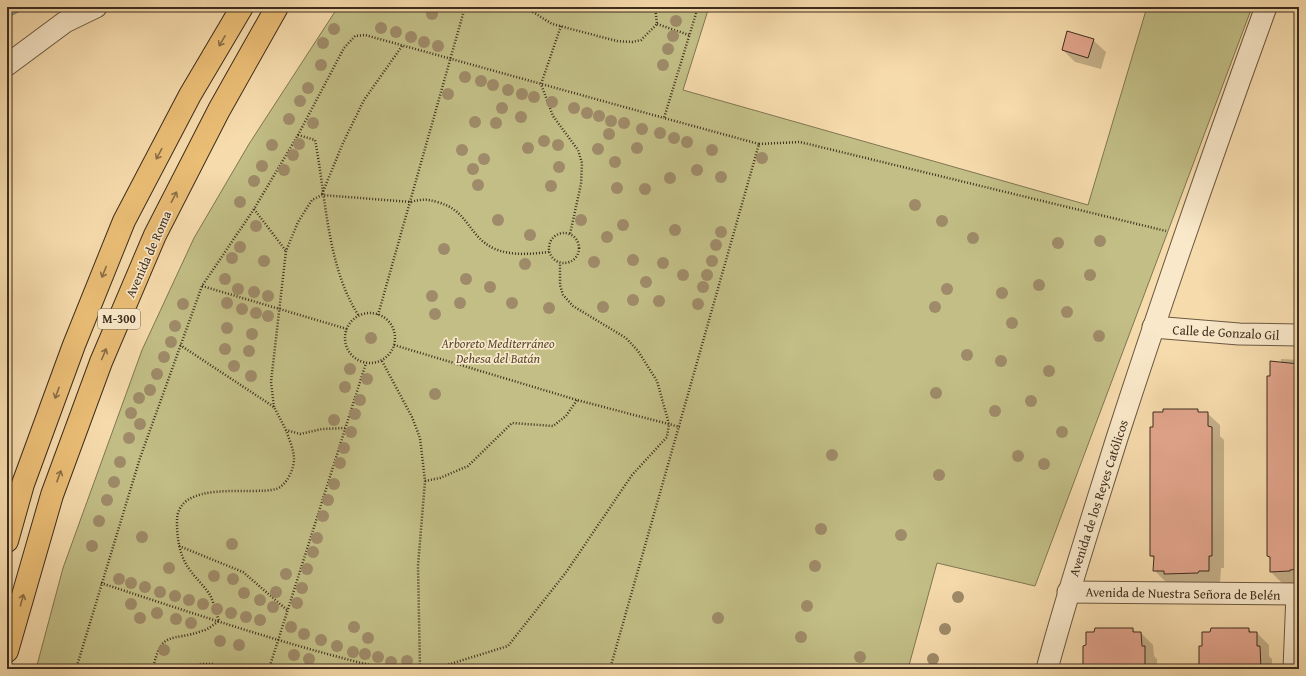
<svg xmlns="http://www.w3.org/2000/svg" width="1306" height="676" viewBox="0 0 1306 676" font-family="'Gentium Book Plus',serif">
  <rect width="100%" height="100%" fill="#f6dbac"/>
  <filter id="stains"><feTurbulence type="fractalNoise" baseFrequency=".005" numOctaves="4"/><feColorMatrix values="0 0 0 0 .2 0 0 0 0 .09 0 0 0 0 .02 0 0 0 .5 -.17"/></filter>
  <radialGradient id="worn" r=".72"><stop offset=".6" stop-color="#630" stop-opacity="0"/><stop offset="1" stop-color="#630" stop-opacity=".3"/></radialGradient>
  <!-- green -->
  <polygon fill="#c2be86" stroke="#807652" points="338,7 709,7 683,90 1088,205 1147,7 1252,7 1035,586 937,563 908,669 36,669 63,568 142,350 194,238 249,144"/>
  <!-- water -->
  <polygon fill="#9dbbab" stroke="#778273" points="7,7 27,7 7,18"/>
  <!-- shadow -->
  <g fill="#0003">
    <polygon points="1093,40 1106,52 1101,69 1075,62 1063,50"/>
    <polygon points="1281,359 1299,360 1299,586 1283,584 1271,572 1271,559 1268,556 1271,377 1281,362"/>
    <polygon points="1197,410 1200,413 1207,413 1220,425 1220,436 1224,440 1224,568 1221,568 1220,583 1211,583 1210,585 1167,583 1154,570 1155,559 1151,556"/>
    <polygon points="1132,629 1137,633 1141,633 1153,645 1154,656 1157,659 1157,669 1084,669"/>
    <polygon points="1248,629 1253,633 1257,633 1269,645 1269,656 1272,659 1272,669 1200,669 1203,647"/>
  </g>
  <!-- building -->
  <g fill="#e2a58d" stroke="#3d2d1e">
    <polygon points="1067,31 1094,39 1088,58 1062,50"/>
    <polygon points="1270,361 1299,364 1299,569 1290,570 1290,571 1270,572 1270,557 1267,556 1267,376 1270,376"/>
    <polygon points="1163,409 1198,409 1198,412 1208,412 1208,426 1212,427 1212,556 1209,556 1209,571 1199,571 1198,573 1164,574 1164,571 1153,571 1154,556 1150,556 1150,427 1153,427 1153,412 1163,412"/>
    <polygon points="1095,628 1133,628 1133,632 1141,632 1142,646 1145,646 1145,669 1083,669 1083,646 1086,645 1086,632 1094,632"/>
    <polygon points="1211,628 1249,628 1249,632 1257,632 1257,646 1260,646 1261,669 1199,669 1199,646 1202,646 1202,632 1210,632"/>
  </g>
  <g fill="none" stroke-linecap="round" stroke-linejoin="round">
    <!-- street casing -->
    <g stroke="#6b5842" stroke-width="23">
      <g id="street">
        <polyline points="7,65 65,22 96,7"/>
        <polyline points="1153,327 1239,334 1299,335"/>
        <polyline points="1068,592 1299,594"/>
        <path d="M1047 669C1068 591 1093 515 1117 438 1164 293 1214 150 1266 7"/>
        <polyline points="1294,669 1297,594"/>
      </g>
    </g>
    <!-- primary casing -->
    <g stroke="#3d2d1e" stroke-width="24">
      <g id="primary">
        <polyline points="7,541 23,484 74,345 124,221 190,95 242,7"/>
        <polyline points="7,651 52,495 101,362 155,235 219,110 277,7"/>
      </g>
    </g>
    <!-- path -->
    <g stroke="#3d2d1e" stroke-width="2.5" stroke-dasharray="1 2" stroke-linecap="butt">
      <polyline points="529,7 533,12 552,24 617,41 632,42 641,40 657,24 655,7"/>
      <polyline points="657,24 689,35"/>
      <polyline points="561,26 541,84 553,116 578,150 582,163 581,184 570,234"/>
      <path d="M298 135 315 140C326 196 327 268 359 316"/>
      <polyline points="759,144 800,142 1166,231"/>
      <polyline points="322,194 343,143 364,100 402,46"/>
      <polyline points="254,209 286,251"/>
      <circle cx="564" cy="248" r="15"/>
      <polyline points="202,286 347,329"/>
      <circle cx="370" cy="338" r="25"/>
      <polyline points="378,315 465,7"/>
      <polyline points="180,345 274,407 286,430 300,434 322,429 345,428"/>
      <polyline points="394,345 577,400 680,427"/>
      <polyline points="382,361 412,417 420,438 425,481 418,566 420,669"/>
      <path d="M274 407 271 382 286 251 298 222 312 200 322 195 411 202C421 199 427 199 437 202 469 210 468 237 495 249 512 256 531 254 549 252"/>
      <polyline points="425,481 440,478 468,466 512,423 553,426 566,416 577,400"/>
      <polyline points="179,546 243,572 287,610"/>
      <path d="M101 583C195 614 289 646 386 669"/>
      <polyline points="76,669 140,458 202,286 254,209 298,135 344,48 355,36 365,35 664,118"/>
      <path d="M153 669C161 629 172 642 202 631 208 630 214 624 219 621 216 613 214 603 210 595 203 584 192 575 186 564 179 552 177 536 177 523 175 478 252 496 276 489 286 486 294 470 294 459 294 450 289 439 286 430"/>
      <polyline points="189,669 201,664 213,664 218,669"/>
      <polyline points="269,669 366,363"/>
      <polyline points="434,669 508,646 567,571 632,475 667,437 669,424 657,381 638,351 626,338 573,306 563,295 560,285 560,263"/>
      <polyline points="610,669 759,144 664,118 698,7"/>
    </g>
    <!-- street -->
    <use href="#street" stroke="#f9e8c9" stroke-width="21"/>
    <!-- primary -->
    <use href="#primary" stroke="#ebbe76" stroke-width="22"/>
  </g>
  <!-- trees -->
  <g fill="#9f8b69">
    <circle cx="432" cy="14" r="6"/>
    <circle cx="676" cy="21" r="6"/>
    <circle cx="381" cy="28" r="6"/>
    <circle cx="334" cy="29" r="6"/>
    <circle cx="396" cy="32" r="6"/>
    <circle cx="673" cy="36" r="6"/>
    <circle cx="411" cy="37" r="6"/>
    <circle cx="424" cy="42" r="6"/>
    <circle cx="323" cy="43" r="6"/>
    <circle cx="438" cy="46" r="6"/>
    <circle cx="668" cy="49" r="6"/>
    <circle cx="321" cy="65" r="6"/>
    <circle cx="663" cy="65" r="6"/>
    <circle cx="465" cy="77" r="6"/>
    <circle cx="481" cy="81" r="6"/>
    <circle cx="493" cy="85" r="6"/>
    <circle cx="308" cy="88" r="6"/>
    <circle cx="508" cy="90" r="6"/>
    <circle cx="448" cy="94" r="6"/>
    <circle cx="522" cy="94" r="6"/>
    <circle cx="534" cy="97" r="6"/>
    <circle cx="300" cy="101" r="6"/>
    <circle cx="552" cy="102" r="6"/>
    <circle cx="502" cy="108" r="6"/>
    <circle cx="574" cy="108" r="6"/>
    <circle cx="587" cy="113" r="6"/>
    <circle cx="599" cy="116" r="6"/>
    <circle cx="521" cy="117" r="6"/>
    <circle cx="289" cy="119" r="6"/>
    <circle cx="611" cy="121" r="6"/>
    <circle cx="475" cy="122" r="6"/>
    <circle cx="313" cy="123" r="6"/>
    <circle cx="496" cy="123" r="6"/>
    <circle cx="624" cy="123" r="6"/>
    <circle cx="642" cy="129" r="6"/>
    <circle cx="660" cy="133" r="6"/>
    <circle cx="609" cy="134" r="6"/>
    <circle cx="674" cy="138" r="6"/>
    <circle cx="544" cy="141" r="6"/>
    <circle cx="687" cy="142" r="6"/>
    <circle cx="299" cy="144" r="6"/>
    <circle cx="272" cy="145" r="6"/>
    <circle cx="558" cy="145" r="6"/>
    <circle cx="528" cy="148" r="6"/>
    <circle cx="637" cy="148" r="6"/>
    <circle cx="598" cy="149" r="6"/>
    <circle cx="462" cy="150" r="6"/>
    <circle cx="712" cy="150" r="6"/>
    <circle cx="293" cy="155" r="6"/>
    <circle cx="762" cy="158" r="6"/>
    <circle cx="484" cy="159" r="6"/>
    <circle cx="615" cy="162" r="6"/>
    <circle cx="262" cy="166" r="6"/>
    <circle cx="559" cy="167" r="6"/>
    <circle cx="473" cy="169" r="6"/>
    <circle cx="284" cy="170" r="6"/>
    <circle cx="697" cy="170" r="6"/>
    <circle cx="721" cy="177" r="6"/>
    <circle cx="670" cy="178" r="6"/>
    <circle cx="254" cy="181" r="6"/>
    <circle cx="478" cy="185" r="6"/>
    <circle cx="551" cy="186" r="6"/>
    <circle cx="617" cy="188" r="6"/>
    <circle cx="645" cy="189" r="6"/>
    <circle cx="240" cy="202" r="6"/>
    <circle cx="915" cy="205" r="6"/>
    <circle cx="498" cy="220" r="6"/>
    <circle cx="581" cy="220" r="6"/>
    <circle cx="942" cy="221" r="6"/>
    <circle cx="623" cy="225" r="6"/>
    <circle cx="256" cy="226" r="6"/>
    <circle cx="675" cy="230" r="6"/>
    <circle cx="721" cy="232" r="6"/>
    <circle cx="530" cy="235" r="6"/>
    <circle cx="607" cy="237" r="6"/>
    <circle cx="973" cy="238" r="6"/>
    <circle cx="1100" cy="241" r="6"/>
    <circle cx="1058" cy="243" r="6"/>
    <circle cx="716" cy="245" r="6"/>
    <circle cx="240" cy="247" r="6"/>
    <circle cx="444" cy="249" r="6"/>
    <circle cx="232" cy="258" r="6"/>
    <circle cx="633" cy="260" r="6"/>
    <circle cx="264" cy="261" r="6"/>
    <circle cx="712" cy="261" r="6"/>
    <circle cx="594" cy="262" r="6"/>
    <circle cx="663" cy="263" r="6"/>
    <circle cx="525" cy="264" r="6"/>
    <circle cx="683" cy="275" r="6"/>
    <circle cx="707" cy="275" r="6"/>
    <circle cx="1090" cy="275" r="6"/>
    <circle cx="225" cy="279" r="6"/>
    <circle cx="466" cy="279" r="6"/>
    <circle cx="646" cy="282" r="6"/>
    <circle cx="1039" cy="285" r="6"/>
    <circle cx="490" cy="287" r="6"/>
    <circle cx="703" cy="287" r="6"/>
    <circle cx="238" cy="289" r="6"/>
    <circle cx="947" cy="289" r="6"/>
    <circle cx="254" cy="292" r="6"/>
    <circle cx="1002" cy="293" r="6"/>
    <circle cx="268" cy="296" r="6"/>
    <circle cx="432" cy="296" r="6"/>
    <circle cx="633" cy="300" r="6"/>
    <circle cx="659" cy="301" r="6"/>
    <circle cx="227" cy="303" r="6"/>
    <circle cx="460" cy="303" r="6"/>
    <circle cx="512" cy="303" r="6"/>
    <circle cx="183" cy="304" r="6"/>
    <circle cx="698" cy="304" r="6"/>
    <circle cx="603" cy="307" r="6"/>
    <circle cx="935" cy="307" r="6"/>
    <circle cx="549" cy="308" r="6"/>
    <circle cx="242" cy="309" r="6"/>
    <circle cx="1067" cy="312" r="6"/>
    <circle cx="256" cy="313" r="6"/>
    <circle cx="435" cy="314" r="6"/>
    <circle cx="268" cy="316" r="6"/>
    <circle cx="1012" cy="323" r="6"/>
    <circle cx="175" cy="326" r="6"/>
    <circle cx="227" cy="328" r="6"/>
    <circle cx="252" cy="334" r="6"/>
    <circle cx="1099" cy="336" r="6"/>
    <circle cx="371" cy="338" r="6"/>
    <circle cx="171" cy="342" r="6"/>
    <circle cx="225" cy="349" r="6"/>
    <circle cx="249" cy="351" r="6"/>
    <circle cx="967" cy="355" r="6"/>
    <circle cx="164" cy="357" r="6"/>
    <circle cx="1001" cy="361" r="6"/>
    <circle cx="234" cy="366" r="6"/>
    <circle cx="350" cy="369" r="6"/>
    <circle cx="1049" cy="371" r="6"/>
    <circle cx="157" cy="374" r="6"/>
    <circle cx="251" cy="376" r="6"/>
    <circle cx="367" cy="379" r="6"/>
    <circle cx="345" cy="387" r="6"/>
    <circle cx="150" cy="390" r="6"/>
    <circle cx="936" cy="393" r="6"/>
    <circle cx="435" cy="394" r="6"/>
    <circle cx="139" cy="398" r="6"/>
    <circle cx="360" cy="400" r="6"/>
    <circle cx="1031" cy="401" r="6"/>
    <circle cx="995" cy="411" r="6"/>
    <circle cx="131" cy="413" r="6"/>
    <circle cx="355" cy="414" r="6"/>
    <circle cx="334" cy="420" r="6"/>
    <circle cx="140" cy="424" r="6"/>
    <circle cx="351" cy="432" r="6"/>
    <circle cx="1062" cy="432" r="6"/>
    <circle cx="129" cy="438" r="6"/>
    <circle cx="344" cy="448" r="6"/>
    <circle cx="832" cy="455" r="6"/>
    <circle cx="1018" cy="456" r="6"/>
    <circle cx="120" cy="462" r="6"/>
    <circle cx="340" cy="463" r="6"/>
    <circle cx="1044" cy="464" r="6"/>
    <circle cx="939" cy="475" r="6"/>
    <circle cx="114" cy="482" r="6"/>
    <circle cx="334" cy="484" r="6"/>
    <circle cx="107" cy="500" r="6"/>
    <circle cx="328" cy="500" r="6"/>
    <circle cx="323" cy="516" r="6"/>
    <circle cx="99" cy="521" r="6"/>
    <circle cx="821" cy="529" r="6"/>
    <circle cx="901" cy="535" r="6"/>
    <circle cx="142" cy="537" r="6"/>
    <circle cx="317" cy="538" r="6"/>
    <circle cx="232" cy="544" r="6"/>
    <circle cx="92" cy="546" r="6"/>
    <circle cx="313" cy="552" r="6"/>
    <circle cx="815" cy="566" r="6"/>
    <circle cx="169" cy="568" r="6"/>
    <circle cx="307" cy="569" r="6"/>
    <circle cx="286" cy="574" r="6"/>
    <circle cx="214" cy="576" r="6"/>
    <circle cx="119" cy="579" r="6"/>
    <circle cx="233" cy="579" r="6"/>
    <circle cx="131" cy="583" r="6"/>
    <circle cx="145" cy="587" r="6"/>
    <circle cx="302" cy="588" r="6"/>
    <circle cx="160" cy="592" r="6"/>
    <circle cx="276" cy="592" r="6"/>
    <circle cx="244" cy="593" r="6"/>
    <circle cx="175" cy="596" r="6"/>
    <circle cx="958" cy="597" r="6"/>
    <circle cx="189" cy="600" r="6"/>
    <circle cx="260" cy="600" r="6"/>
    <circle cx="297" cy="603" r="6"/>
    <circle cx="131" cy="604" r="6"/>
    <circle cx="203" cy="604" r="6"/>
    <circle cx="807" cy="606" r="6"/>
    <circle cx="273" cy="607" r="6"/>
    <circle cx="217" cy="609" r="6"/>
    <circle cx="157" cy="613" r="6"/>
    <circle cx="231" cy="613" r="6"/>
    <circle cx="246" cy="617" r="6"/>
    <circle cx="140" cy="618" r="6"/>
    <circle cx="718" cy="618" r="6"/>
    <circle cx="176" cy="619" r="6"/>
    <circle cx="260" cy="620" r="6"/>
    <circle cx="191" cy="623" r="6"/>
    <circle cx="291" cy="627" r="6"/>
    <circle cx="354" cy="627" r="6"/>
    <circle cx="945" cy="629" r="6"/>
    <circle cx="304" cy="634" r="6"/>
    <circle cx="801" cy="637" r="6"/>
    <circle cx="368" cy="638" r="6"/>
    <circle cx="321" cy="640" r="6"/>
    <circle cx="220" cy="641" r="6"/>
    <circle cx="239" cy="645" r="6"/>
    <circle cx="337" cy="646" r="6"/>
    <circle cx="164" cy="650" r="6"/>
    <circle cx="353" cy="652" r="6"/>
    <circle cx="365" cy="654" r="6"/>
    <circle cx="294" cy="655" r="6"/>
    <circle cx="378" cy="657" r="6"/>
    <circle cx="860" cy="657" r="6"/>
    <circle cx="309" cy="659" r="6"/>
    <circle cx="933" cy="659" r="6"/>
    <circle cx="407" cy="661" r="6"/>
    <circle cx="391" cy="662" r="6"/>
  </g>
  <!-- one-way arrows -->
  <defs><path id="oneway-shaft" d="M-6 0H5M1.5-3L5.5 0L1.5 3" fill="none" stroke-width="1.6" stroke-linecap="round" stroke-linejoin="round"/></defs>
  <g stroke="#8b6e46">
    <use href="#oneway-shaft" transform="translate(222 41) rotate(120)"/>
    <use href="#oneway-shaft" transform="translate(159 154) rotate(118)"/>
    <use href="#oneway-shaft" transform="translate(174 197) rotate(-63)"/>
    <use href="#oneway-shaft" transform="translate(104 272) rotate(112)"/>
    <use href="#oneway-shaft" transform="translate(104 354) rotate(-67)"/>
    <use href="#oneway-shaft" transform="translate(57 393) rotate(110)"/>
    <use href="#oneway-shaft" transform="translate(59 476) rotate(-70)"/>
    <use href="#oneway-shaft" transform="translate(22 600) rotate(-74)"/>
  </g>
  <g text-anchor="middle" stroke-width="3.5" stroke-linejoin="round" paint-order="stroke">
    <!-- shield labels -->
    <rect fill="#f9e8c9" stroke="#756551" stroke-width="1" x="98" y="309" width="42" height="20" rx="3"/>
    <g font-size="12" font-weight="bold" fill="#3d2d1e">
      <text x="119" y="323">M-300</text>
    </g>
    <!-- street labels -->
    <g font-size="13" fill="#3d2d1e" stroke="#f9e8c9">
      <text transform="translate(148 254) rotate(-66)" y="5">Avenida de Roma</text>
      <text transform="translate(1226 332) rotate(3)" y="5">Calle de Gonzalo Gil</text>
      <text transform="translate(1098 498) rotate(-72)" y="5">Avenida de los Reyes Católicos</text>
      <text transform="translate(1183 593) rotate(1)" y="5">Avenida de Nuestra Señora de Belén</text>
    </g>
    <!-- park labels -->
    <g font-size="13" font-style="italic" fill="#584a33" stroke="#f9e8c9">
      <text x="498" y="348">Arboreto Mediterráneo<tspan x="498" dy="15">Dehesa del Batán</tspan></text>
    </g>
  </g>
  <!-- margin -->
  <rect width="1306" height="676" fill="none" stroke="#f6dbac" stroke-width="24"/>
  <rect x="8" y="8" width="1290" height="660" fill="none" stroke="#3d2d1e" stroke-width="2"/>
  <rect x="12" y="12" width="1282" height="652" fill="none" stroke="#3d2d1e"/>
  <rect width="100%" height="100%" filter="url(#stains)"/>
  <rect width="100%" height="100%" fill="url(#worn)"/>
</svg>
